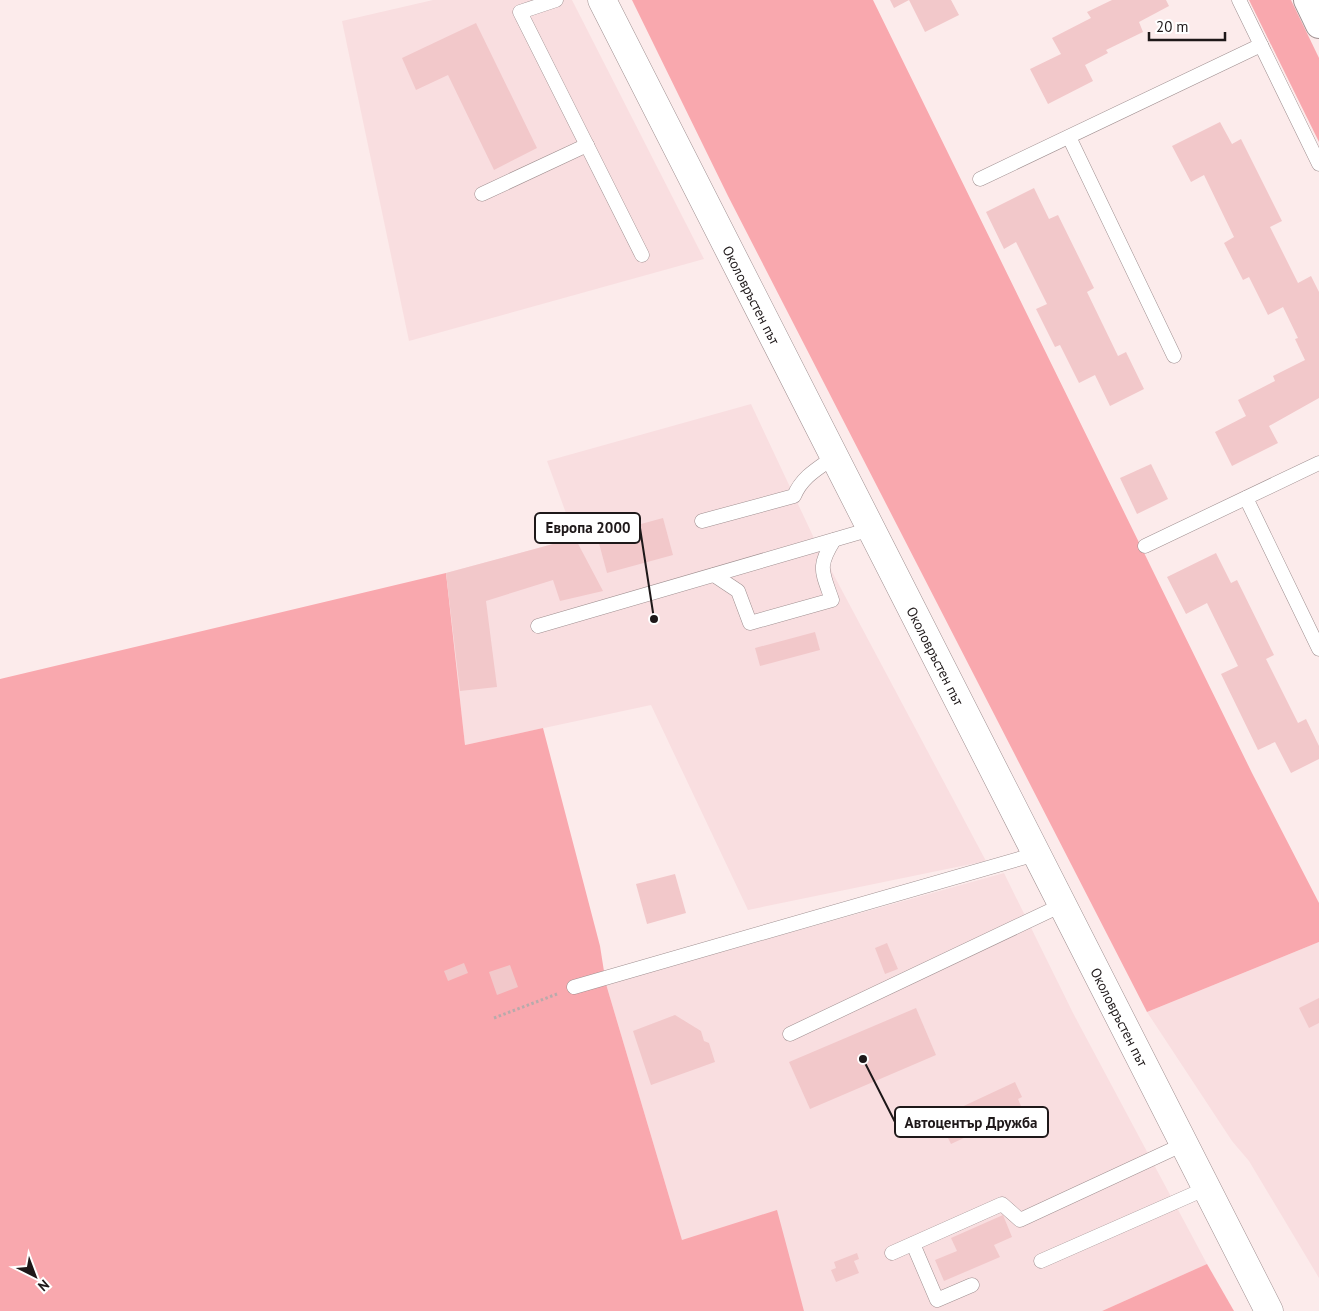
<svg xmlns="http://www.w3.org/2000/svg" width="1319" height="1311" viewBox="0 0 1319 1311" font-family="'PT Sans',sans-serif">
  <rect width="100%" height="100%" fill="#fcebeb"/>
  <!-- built -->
  <g fill="#f9dee0">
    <polygon points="433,0 572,0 704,259 409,341 342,21"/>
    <polygon points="751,404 813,536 986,861 748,910 651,705 465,745 446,573 575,538 547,461"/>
    <polygon points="1004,873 1073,1013 1207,1264 1102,1311 804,1311 794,1280 682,1240 606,984"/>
    <polygon points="1319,942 1319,1278 1249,1161 1232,1141 1147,1012"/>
  </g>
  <!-- green -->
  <g fill="#f9a8ae">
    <polygon points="632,0 873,0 1252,773 1319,903 1319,942 1147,1012 728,196"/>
    <polygon points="1249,0 1291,0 1319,58 1319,142"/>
    <polygon points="446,573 465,745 543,728 600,946 606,984 682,1240 777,1210 804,1311 0,1311 0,679"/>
    <polygon points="1207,1264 1234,1311 1102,1311"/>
  </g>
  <!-- building -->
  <g fill="#f2c8ca">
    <polygon points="890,0 951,0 959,15 925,32 909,0 894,8"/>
    <polygon points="1112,0 1166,0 1169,6 1139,22 1143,32 1106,50 1108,53 1085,65 1093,81 1048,104 1030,69 1061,54 1052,38 1091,18 1087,12"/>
    <polygon points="476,23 537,148 494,170 448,75 416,90 402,58"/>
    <polygon points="1220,122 1232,144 1241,139 1282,221 1270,227 1298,283 1311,276 1319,292 1319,398 1269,426 1278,443 1232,466 1215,432 1246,416 1238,400 1275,381 1273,376 1305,360 1295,339 1298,338 1283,307 1268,315 1249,277 1243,280 1224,243 1234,237 1204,175 1191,182 1172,146"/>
    <polygon points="1034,188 1049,219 1058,215 1094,288 1087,292 1118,356 1126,352 1144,389 1110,406 1095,375 1079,383 1060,345 1055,347 1036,309 1047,304 1016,242 1004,249 986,212"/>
    <polygon points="1151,464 1168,499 1137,514 1120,478"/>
    <polygon points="663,518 673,555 607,573 597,536"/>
    <polygon points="575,538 603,591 560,601 553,580 486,601 497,687 460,691 446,573"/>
    <polygon points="1216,553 1231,583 1237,580 1274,655 1266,659 1298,723 1306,719 1319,746 1319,759 1291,773 1275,742 1258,750 1221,674 1238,666 1207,603 1186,614 1167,577"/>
    <polygon points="815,632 820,650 760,666 755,648"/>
    <polygon points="675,874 686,913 647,924 636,884"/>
    <polygon points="887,943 898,969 885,974 875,948"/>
    <polygon points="464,963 468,973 448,981 444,971"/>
    <polygon points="510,965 518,987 497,995 489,972"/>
    <polygon points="1319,998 1319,1023 1309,1028 1299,1008"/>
    <polygon points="916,1008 936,1055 810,1109 789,1062"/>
    <polygon points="675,1015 701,1031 704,1041 709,1043 715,1062 651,1085 633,1031"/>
    <polygon points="1015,1082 1022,1097 1018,1099 1021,1106 1002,1115 1004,1119 951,1144 938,1118"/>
    <polygon points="1003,1215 1012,1237 994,1245 1000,1257 944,1281 935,1260 957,1251 951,1238"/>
    <polygon points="857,1253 859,1259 854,1261 859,1273 836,1282 831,1270 836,1268 834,1262"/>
  </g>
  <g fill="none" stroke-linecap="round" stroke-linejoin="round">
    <!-- service casing -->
    <g stroke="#9f8f90" stroke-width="15">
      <g id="service">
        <polyline points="556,0 520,12 642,255"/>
        <polyline points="1239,0 1319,164"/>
        <polyline points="1069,137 1174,356"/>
        <polyline points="980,179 1261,45"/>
        <polyline points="482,194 587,145"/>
        <polyline points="1246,498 1319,649"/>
        <path d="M702 521 794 496C802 477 817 469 834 457"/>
        <polyline points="1145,546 1319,463"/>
        <path d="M714 575 738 591 750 623 832 600C822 571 817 567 834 540"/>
        <polyline points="538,626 871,529"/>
        <polyline points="574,987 1036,854"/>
        <polyline points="790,1034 1062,905"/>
        <polyline points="913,1244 937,1300 972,1285"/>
        <polyline points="892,1253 1002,1204 1020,1220 1184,1144"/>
        <polyline points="1041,1261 1207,1188"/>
      </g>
    </g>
    <!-- minor casing -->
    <g stroke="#9f8f90" stroke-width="28">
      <polyline id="minor" points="1307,0 1319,25"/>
    </g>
    <!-- secondary casing -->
    <g stroke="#9f8f90" stroke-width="29">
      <polyline id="secondary" points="602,0 1269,1311"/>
    </g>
    <!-- path -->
    <polyline stroke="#b8aaab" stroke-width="3" stroke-dasharray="2.5 2.5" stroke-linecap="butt" points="494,1018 557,994"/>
    <!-- service -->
    <use href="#service" stroke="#fff" stroke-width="14"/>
    <!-- minor -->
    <use href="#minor" stroke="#fff" stroke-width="26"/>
    <!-- secondary -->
    <use href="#secondary" stroke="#fff" stroke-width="28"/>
  </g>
  <g text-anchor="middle" stroke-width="4" stroke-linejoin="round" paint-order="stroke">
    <!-- street labels -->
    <g font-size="14" fill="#1e1819" stroke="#fff">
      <text transform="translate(751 295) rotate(63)" y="5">Околовръстен път</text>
      <text transform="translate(935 656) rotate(63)" y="5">Околовръстен път</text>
      <text transform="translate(1119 1017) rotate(63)" y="5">Околовръстен път</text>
    </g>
  </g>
  <!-- callouts -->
  <path fill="none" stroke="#1e1819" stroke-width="2" d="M654 619L640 528M863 1059L895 1122"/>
  <g fill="#1e1819" stroke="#fff" stroke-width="2">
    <circle cx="654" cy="619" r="5"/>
    <circle cx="863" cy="1059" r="5"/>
  </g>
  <g fill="#fff" stroke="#1e1819" stroke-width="2">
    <rect x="535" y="513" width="105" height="30" rx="5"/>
    <rect x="895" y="1107" width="153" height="30" rx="5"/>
  </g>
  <g font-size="15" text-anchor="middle" font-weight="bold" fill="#1e1819">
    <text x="588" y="533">Европа 2000</text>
    <text x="971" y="1128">Автоцентър Дружба</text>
  </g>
  <!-- north arrow -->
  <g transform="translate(35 1276) rotate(138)" stroke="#ffffff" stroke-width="4" paint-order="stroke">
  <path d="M0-4L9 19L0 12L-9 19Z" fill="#1e1819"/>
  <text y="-8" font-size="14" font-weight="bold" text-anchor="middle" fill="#1e1819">N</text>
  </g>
  <!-- scale -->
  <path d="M1149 32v8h76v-8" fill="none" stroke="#1e1819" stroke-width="2.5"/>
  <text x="1156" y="32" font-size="15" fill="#1e1819" stroke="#ffffff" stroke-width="4" paint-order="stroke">20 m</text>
</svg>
